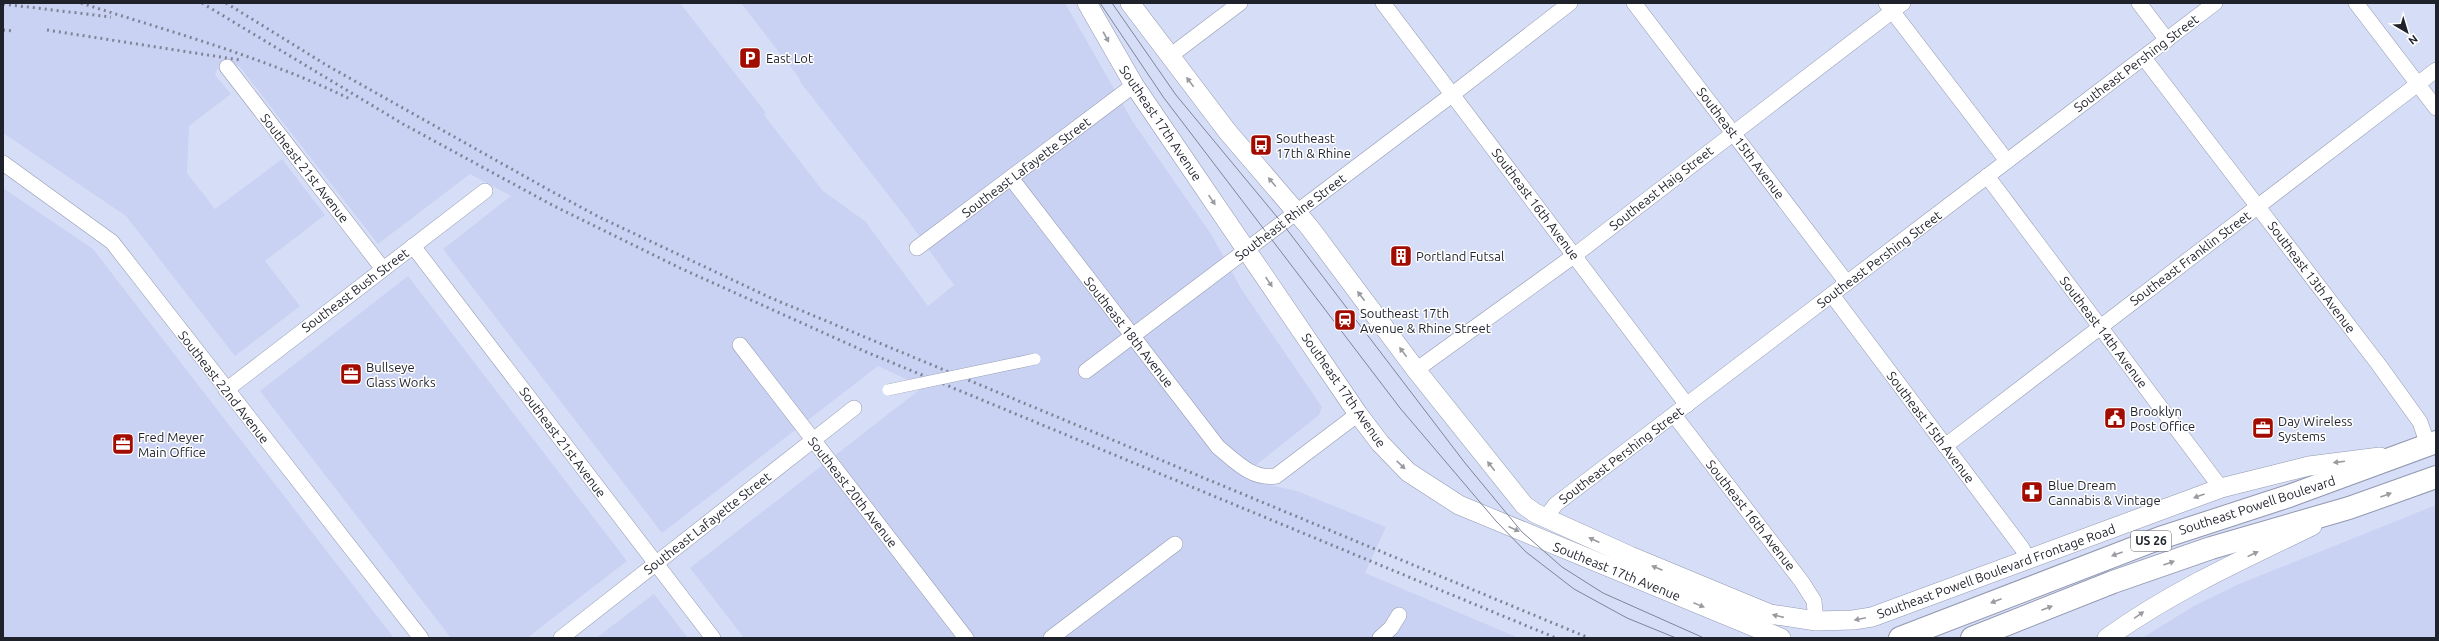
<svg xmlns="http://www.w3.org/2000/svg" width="2439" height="641" viewBox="0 0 2439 641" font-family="Ubuntu,sans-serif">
  <rect width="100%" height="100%" fill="#d6def7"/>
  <!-- built -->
  <g fill="#c9d2f3">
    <polygon points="3,3 680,3 766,113 764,115 823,191 865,221 928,306 954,285 907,219 801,83 799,78 741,3 1065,3 1133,122 1211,234 1242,290 1322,407 1319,415 1245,474 1261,483 1297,491 1386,527 1365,573 1519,638 744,638 690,568 923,387 878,366 662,533 443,249 511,196 470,174 378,244 239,66 217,69 215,75 231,94 189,126 187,173 215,209 282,159 325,215 265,261 300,306 235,356 126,216 3,133"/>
    <polygon points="3,188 93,249 394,638 3,638"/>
    <polygon points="408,276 627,561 527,638 451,638 260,391"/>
    <polygon points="2436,505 2436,638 2142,638 2194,606 2239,584"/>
    <polygon points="654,594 688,638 596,638"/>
  </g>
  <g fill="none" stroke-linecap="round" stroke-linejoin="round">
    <!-- minor casing -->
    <g stroke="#9298b0" stroke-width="16">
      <g id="minor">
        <polyline points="1383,3 1687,405"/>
        <polyline points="1634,3 1847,283"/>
        <polyline points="1886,3 2007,161"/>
        <polyline points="2139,3 2167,40"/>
        <polyline points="2356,3 2436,108"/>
        <polyline points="1170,56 1240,3"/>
        <polyline points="2144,58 2379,365 2420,422 2428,445"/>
        <polyline points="227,67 383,269"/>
        <polyline points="3,163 112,242 421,638"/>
        <polyline points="1987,176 2221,488"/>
        <path d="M1011 178 1218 447C1235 461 1252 480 1276 476L1358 414"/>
        <polyline points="413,246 713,638"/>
        <polyline points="917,248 1134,85"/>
        <polyline points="1832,295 2022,548 2028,559"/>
        <polyline points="740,345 966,638"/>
        <polyline points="1416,370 1575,255 1903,3"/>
        <polyline points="1086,371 1453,94 1570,3"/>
        <polyline points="226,390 485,191"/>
        <polyline points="1674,415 1802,582 1814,601 1816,621"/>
        <polyline points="1945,446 2436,70"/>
        <polyline points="1545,518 1556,504 2215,3"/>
        <polyline points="561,638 854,408"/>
        <polyline points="1051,638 1175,544"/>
        <polyline points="1380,638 1391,628 1399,615"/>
      </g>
    </g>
    <!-- tertiary casing -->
    <g stroke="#9298b0" stroke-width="20">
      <g id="tertiary">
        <polyline points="1087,3 1134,85 1358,414 1380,443 1408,472 1459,505 1781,638"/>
        <polyline points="1130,3 1227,131 1310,228 1416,370 1524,505 1535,513 1630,556 1770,614 1816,621 1853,620 1872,617 2221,488 2309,466 2380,457"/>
        <path d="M2107 638C2171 592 2241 560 2312 526"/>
      </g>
    </g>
    <!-- primary casing -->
    <g stroke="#9298b0" stroke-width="24">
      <g id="primary">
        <polyline points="1900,638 2160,538 2289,496 2436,442"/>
        <polyline points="1972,638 2113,582 2211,548 2349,508 2436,477"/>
      </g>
    </g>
    <!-- minor -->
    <use href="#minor" stroke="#fff" stroke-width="15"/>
    <!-- tertiary -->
    <use href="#tertiary" stroke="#fff" stroke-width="19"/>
    <!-- primary -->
    <use href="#primary" stroke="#fff" stroke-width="22"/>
    <!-- tram -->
    <g stroke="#7f8496" stroke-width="1">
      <polyline points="1100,3 1164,98 1400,408 1496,521 1526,552 1574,589 1627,618 1676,638"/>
      <polyline points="1112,3 1176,95 1282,223 1465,463 1522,532 1562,567 1603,593 1704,638"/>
    </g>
    <!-- rail -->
    <g stroke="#7f8496" stroke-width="3" stroke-dasharray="2 4" stroke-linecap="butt">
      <path d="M81 3C171 32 264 57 350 99"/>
      <polyline points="202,3 403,124 554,206 680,268 864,351 1556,638"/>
      <polyline points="226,3 328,66 549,190 599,217 771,298 1589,638"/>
      <polyline points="3,4 111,17"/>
      <polyline points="3,30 14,31"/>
      <polyline points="47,30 240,60"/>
    </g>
    <!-- pedestrian-bridge casing -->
    <g stroke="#9298b0" stroke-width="12" stroke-linecap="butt">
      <polyline id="pedestrian-bridge" points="888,390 1035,359"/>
    </g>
    <!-- pedestrian-bridge -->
    <use href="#pedestrian-bridge" stroke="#fff" stroke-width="11"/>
  </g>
  <!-- one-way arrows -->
  <defs><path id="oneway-solid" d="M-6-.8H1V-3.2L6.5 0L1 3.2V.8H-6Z"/></defs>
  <g fill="#9a9ba0">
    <use href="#oneway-solid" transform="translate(1106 37) rotate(61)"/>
    <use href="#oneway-solid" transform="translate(1190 82) rotate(-127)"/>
    <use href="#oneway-solid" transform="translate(1272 182) rotate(-130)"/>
    <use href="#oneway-solid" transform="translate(1212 200) rotate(56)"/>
    <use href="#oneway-solid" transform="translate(1269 282) rotate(56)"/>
    <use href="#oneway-solid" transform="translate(1361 296) rotate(-127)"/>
    <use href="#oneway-solid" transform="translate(1403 352) rotate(-127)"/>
    <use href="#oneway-solid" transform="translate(2339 462) rotate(173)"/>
    <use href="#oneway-solid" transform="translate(1401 465) rotate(44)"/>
    <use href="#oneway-solid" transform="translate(1491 466) rotate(-128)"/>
    <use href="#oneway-solid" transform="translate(2386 495) rotate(-20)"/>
    <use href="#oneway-solid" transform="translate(2199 496) rotate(160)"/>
    <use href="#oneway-solid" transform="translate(1514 529) rotate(24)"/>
    <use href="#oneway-solid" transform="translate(1594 540) rotate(-155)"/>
    <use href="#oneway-solid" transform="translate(2117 554) rotate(160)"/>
    <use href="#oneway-solid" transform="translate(2253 554) rotate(-26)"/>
    <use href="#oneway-solid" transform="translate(2169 563) rotate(-20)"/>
    <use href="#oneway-solid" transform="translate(1657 568) rotate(-157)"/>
    <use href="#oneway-solid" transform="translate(1996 601) rotate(159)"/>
    <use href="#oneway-solid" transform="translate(1699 605) rotate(22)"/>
    <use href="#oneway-solid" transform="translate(2047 608) rotate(-21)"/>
    <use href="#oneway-solid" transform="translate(2139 615) rotate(-35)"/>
    <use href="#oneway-solid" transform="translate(1778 616) rotate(-167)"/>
    <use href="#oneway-solid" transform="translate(1860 619) rotate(168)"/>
  </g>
  <!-- icons -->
  <defs>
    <g id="parking-square" transform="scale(1.15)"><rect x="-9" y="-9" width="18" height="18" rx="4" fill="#a20c00" stroke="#fff"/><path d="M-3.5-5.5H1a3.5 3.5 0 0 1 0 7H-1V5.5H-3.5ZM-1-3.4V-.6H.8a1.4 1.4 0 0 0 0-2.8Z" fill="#fff"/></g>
    <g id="bus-square" transform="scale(1.15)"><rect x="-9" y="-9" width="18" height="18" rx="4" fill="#a20c00" stroke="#fff"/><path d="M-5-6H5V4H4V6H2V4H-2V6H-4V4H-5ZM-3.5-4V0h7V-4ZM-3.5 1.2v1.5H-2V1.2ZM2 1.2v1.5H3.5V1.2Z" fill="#fff"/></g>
    <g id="building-square" transform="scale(1.15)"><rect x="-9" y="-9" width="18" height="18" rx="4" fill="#a20c00" stroke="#fff"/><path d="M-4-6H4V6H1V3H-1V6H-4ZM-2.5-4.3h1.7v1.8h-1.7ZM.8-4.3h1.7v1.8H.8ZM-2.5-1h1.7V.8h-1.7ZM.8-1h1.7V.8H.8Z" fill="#fff"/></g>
    <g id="station-square" transform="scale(1.15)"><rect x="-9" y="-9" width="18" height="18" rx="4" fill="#a20c00" stroke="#fff"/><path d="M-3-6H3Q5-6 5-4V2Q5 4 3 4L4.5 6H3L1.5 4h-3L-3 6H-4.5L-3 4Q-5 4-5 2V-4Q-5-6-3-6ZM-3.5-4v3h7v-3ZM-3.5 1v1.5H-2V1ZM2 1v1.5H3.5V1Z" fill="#fff"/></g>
    <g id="office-square" transform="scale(1.15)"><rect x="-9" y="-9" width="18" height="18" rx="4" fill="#a20c00" stroke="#fff"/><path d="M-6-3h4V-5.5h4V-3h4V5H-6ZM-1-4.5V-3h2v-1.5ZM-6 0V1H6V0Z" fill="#fff"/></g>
    <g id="civic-square" transform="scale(1.15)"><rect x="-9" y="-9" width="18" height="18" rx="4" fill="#a20c00" stroke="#fff"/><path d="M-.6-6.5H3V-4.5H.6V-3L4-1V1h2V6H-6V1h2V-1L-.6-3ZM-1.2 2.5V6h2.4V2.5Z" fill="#fff"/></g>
    <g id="pharmacy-square" transform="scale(1.15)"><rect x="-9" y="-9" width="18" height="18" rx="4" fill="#a20c00" stroke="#fff"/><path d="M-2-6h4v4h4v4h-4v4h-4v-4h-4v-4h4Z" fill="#fff"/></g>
  </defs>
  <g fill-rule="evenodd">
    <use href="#parking-square" x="750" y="58"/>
    <use href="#bus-square" x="1261" y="145"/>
    <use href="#building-square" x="1401" y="256"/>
    <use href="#station-square" x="1345" y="320"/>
    <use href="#office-square" x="351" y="374"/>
    <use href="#civic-square" x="2115" y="418"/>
    <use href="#office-square" x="2263" y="428"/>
    <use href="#office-square" x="123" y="444"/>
    <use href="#pharmacy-square" x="2032" y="492"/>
  </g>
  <g text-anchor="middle" stroke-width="3" stroke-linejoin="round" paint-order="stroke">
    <!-- shield labels -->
    <rect fill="#fff" stroke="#62646b" stroke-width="1" x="2131" y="531" width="40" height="20" rx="3"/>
    <g font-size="12" font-weight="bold" fill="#1f212b">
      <text x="2151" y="545">US 26</text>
    </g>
    <!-- poi labels -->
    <g font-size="13" fill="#1f212b" stroke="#fff" text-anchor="start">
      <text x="766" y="63">East Lot</text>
      <text x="1276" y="143">Southeast<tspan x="1276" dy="15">17th &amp; Rhine</tspan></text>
      <text x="1416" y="261">Portland Futsal</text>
      <text x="1360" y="318">Southeast 17th<tspan x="1360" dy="15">Avenue &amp; Rhine Street</tspan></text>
      <text x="366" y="372">Bullseye<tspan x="366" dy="15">Glass Works</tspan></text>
      <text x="2130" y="416">Brooklyn<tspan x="2130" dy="15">Post Office</tspan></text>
      <text x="2278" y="426">Day Wireless<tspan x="2278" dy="15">Systems</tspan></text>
      <text x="138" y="442">Fred Meyer<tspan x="138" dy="15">Main Office</tspan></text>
      <text x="2048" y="490">Blue Dream<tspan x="2048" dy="15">Cannabis &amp; Vintage</tspan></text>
    </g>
    <!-- street labels -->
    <g font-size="13" fill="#1f212b" stroke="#fff">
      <text transform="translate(2136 63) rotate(-37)" y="5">Southeast Pershing Street</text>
      <text transform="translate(1161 123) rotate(56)" y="5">Southeast 17th Avenue</text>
      <text transform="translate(1741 143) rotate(53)" y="5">Southeast 15th Avenue</text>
      <text transform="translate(1026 167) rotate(-37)" y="5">Southeast Lafayette Street</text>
      <text transform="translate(305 168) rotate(52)" y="5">Southeast 21st Avenue</text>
      <text transform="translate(1661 188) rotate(-38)" y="5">Southeast Haig Street</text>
      <text transform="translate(1536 204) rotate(53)" y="5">Southeast 16th Avenue</text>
      <text transform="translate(1290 217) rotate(-37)" y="5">Southeast Rhine Street</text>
      <text transform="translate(2190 258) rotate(-37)" y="5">Southeast Franklin Street</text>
      <text transform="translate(1879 259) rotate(-37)" y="5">Southeast Pershing Street</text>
      <text transform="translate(2312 277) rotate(53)" y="5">Southeast 13th Avenue</text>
      <text transform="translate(355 290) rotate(-37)" y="5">Southeast Bush Street</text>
      <text transform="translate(1129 332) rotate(52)" y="5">Southeast 18th Avenue</text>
      <text transform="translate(2104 332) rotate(53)" y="5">Southeast 14th Avenue</text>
      <text transform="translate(224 387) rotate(52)" y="5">Southeast 22nd Avenue</text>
      <text transform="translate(1344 390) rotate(55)" y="5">Southeast 17th Avenue</text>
      <text transform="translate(1931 427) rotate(53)" y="5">Southeast 15th Avenue</text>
      <text transform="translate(563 442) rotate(53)" y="5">Southeast 21st Avenue</text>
      <text transform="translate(1621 455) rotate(-37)" y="5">Southeast Pershing Street</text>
      <text transform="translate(853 492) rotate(52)" y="5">Southeast 20th Avenue</text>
      <text transform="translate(2257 505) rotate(-18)" y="5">Southeast Powell Boulevard</text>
      <text transform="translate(1751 515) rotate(52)" y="5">Southeast 16th Avenue</text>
      <text transform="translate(707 523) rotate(-38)" y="5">Southeast Lafayette Street</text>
      <text transform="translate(1617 571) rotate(22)" y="5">Southeast 17th Avenue</text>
      <text transform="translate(1996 571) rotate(-20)" y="5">Southeast Powell Boulevard Frontage Road</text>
    </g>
  </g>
  <!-- border -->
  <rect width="2439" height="641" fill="none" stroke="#1f212b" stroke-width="8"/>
  <!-- north arrow -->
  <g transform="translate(2407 32) rotate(142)" stroke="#ffffff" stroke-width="3" paint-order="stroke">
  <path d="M0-3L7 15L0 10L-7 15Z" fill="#1f212b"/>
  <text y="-6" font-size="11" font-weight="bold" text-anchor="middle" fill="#1f212b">N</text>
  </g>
</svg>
